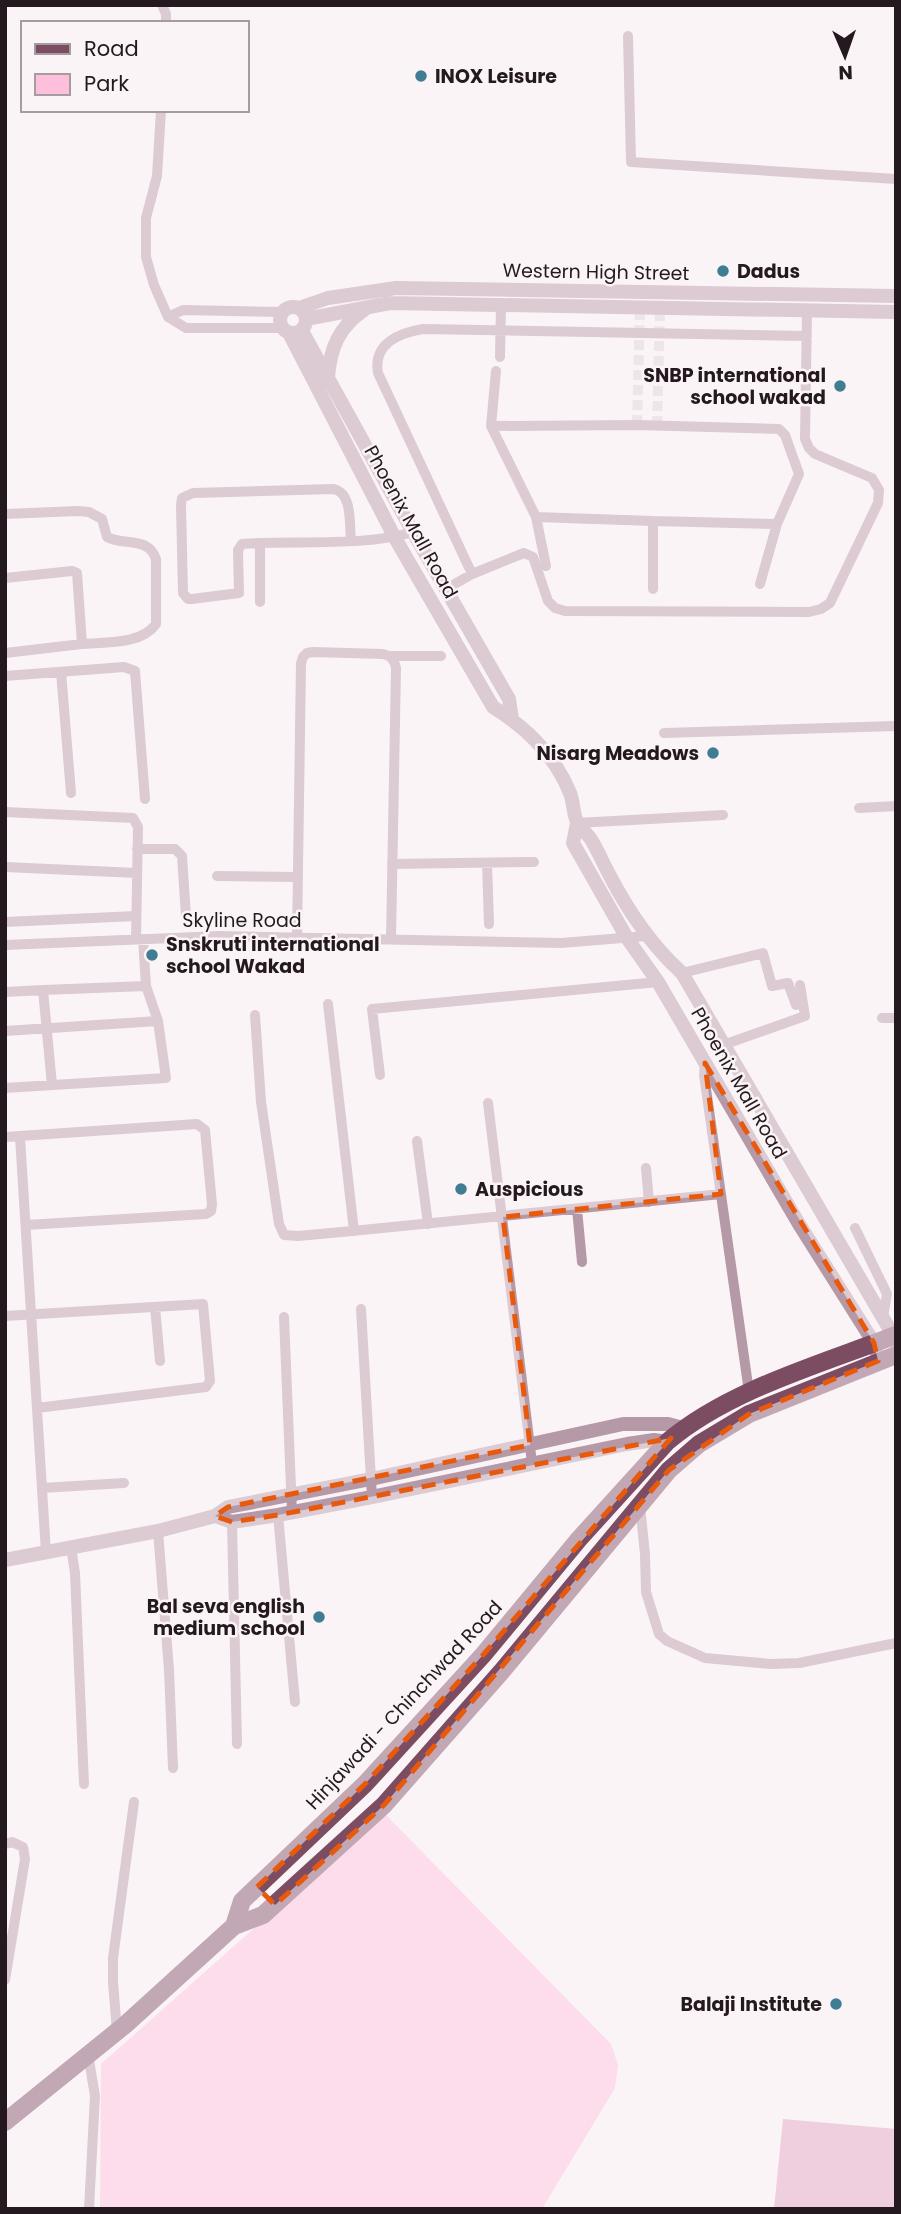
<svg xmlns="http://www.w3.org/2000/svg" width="901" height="2214" font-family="Poppins,sans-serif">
  <rect width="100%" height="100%" fill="#fbf4f7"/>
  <!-- green -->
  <path fill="#febfdd" d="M384,1813L611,2044L618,2065L615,2088L542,2209H100L101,2064Z"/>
  <!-- water -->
  <path fill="#df9fbe" d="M783,2119L896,2129V2209H774Z"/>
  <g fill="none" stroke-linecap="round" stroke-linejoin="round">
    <!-- minor-tunnel -->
    <path stroke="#dbd3d6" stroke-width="10" stroke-dasharray="10 5" stroke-linecap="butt" d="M637,425L640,306
      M657,426L660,307"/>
    <!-- minor -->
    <path stroke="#b599a6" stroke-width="10" d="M162,5L166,14V23
      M628,36L631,162L896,179
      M161,110L157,176L146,218V257L154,285L168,317
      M282,328H186L168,317L183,310L282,312
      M500,357L501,304
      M496,371L491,426L536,517L546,566
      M491,426L637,425L779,429L785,435L799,474L777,524L760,584
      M5,514L78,511L89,512L102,519L107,537C124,546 148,536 156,559V624C141,645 106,642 82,644
      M536,517L653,521V589
      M653,521L777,524
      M351,540C349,524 353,494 334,489L193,493L182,498L181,505L183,593L188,599H192L239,593L238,550L242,544C295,540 364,547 413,532
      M472,574L378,373C373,344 398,333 423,329L807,336
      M5,578L72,571L77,573L82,644L5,653
      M446,589L472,574L524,553L533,557L548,601L555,608L565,611L809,612L821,609L830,603L878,503L879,490L872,478L815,454L809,448L805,439L807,310
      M260,602V543
      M390,656H441
      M61,672L71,793
      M5,676L124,667L135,671L145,799
      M664,733L896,726
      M859,808L896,806
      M5,812L133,818L138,827L136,939
      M577,823L723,815
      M137,849H175L182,856L186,916
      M487,863L489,924
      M392,864L534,862
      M5,867L137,873
      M217,876L298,877
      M5,922L136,916
      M297,938L301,663L303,657L307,653L313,652L383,654C391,656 394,659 396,668L391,939
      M5,945L220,936L561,943L647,936
      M682,973L763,953L772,986L788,983L796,1005
      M43,990L146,986
      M5,992L43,990L52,1085
      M328,1004L354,1231
      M255,1015L261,1102L279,1224L284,1235L298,1236L352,1231L721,1194
      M882,1018H896
      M5,1031L158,1021
      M723,1045L805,1016L800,985
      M705,1063L704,1075L749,1392
      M380,1075L372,1009L658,982
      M5,1088L166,1078L158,1021L146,986L143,939
      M488,1103L532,1463
      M5,1137L197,1124L205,1130L212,1204L211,1211L206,1214L26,1225
      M20,1137L46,1553
      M417,1141L428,1224
      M646,1168L649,1202
      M577,1209L582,1262
      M855,1228L887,1294L883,1317
      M155,1307L160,1361
      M361,1309L372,1497
      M5,1316L203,1304L210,1381L206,1387L37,1408
      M284,1317L292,1512
      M42,1488L124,1483
      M640,1506L645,1554L646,1592L659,1634L667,1641L705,1658L771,1664L799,1663L896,1643
      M278,1515L295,1702
      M232,1522L237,1744
      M158,1531L169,1670L173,1768
      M71,1547L75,1573L84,1784
      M5,1844L12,1842L23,1847L25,1859L5,1980
      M117,2032L113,1982V1958L134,1802
      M88,2054L95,2096L89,2209"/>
    <!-- tertiary -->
    <path stroke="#b599a6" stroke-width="14" d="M280 320a13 13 0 1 1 26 0a13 13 0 1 1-26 0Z
      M299,308L328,298L396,288L896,296
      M306,319L390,303L896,312
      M302,331L413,532L509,699L512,719
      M289,333L395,538L493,707C527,728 555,756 570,793C574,803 573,816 578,824C582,830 588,834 592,841C598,851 603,863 609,874C628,911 651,945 682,973L890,1330L896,1343
      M328,378C330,348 339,327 364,310
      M577,823L573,843L627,938L658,982L799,1224L874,1343L877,1353
      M215,1516L232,1522L278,1515L372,1497L627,1444L654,1440L667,1442
      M5,1560L158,1531L215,1516L228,1507L371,1479L623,1424H668L683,1428"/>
    <!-- primary -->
    <path stroke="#7c4c63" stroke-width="18" d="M234,1926L242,1901L365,1784L483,1655L579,1539L667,1442C728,1390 821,1364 896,1335
      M5,2122L125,2025L234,1926L263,1915L384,1805L502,1671L669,1470L699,1444L749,1414L896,1355"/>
  </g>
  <!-- marked area -->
  <path d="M0 0H901V2214H0ZM705,1063L874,1343L878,1361L749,1414L669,1470L384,1805L275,1905L257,1887L365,1784L483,1655L671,1438L278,1515L232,1522L215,1516L228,1507L530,1445L503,1217L721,1194Z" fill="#fbf4f7" fill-opacity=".55" fill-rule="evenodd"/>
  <path fill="none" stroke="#e8590c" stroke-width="5" stroke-dasharray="14 9" stroke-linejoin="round" d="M705,1063L874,1343L878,1361L749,1414L669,1470L384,1805L275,1905L257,1887L365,1784L483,1655L671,1438L278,1515L232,1522L215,1516L228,1507L530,1445L503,1217L721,1194Z"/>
  <!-- markers -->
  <g fill="#3e7d92" stroke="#fbf4f7" stroke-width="2.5">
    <circle cx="421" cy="76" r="7"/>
    <circle cx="723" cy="271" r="7"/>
    <circle cx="840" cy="386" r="7"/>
    <circle cx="713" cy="753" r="7"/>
    <circle cx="152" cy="955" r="7"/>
    <circle cx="461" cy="1189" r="7"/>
    <circle cx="319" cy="1617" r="7"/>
    <circle cx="836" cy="2004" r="7"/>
  </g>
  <g text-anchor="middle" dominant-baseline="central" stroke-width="5" stroke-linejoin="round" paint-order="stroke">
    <!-- poi labels -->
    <g font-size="19" font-weight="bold" fill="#24191e" stroke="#fbf4f7" text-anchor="start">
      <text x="435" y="76">INOX Leisure</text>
      <text x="737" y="271">Dadus</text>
      <text x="826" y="375" text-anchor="end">SNBP international<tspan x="826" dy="22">school wakad</tspan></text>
      <text x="699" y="753" text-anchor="end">Nisarg Meadows</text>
      <text x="166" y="944">Snskruti international<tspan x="166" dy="22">school Wakad</tspan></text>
      <text x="475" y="1189">Auspicious</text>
      <text x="305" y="1606" text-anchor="end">Bal seva english<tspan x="305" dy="22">medium school</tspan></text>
      <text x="822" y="2004" text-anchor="end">Balaji Institute</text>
    </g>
    <!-- street labels -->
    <g font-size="19" fill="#24191e" stroke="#fbf4f7">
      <text transform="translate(596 272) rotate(1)">Western High Street</text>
      <text transform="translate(411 522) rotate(61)">Phoenix Mall Road</text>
      <text x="242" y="920">Skyline Road</text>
      <text transform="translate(739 1083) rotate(60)">Phoenix Mall Road</text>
      <text transform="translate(404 1705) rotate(-47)">Hinjawadi - Chinchwad Road</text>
    </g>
  </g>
  <!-- border -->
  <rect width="901" height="2214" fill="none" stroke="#24191e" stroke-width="14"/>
  <!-- legend -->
  <rect x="21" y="21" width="228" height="91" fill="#fbf4f7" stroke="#a59ca0" stroke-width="2"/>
  <rect x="35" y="44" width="35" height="10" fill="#7c4c63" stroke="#a59ca0" stroke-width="2"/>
  <text x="84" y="56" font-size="21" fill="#24191e">Road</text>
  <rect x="35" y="74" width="35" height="21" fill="#febfdd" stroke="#a59ca0" stroke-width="2"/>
  <text x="84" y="91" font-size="21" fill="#24191e">Park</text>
  <!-- north arrow -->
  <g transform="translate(845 56) rotate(178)" stroke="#fbf4f7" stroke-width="5" paint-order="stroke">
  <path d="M0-5L12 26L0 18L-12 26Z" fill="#24191e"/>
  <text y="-10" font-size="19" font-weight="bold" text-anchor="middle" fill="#24191e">N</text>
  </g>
</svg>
